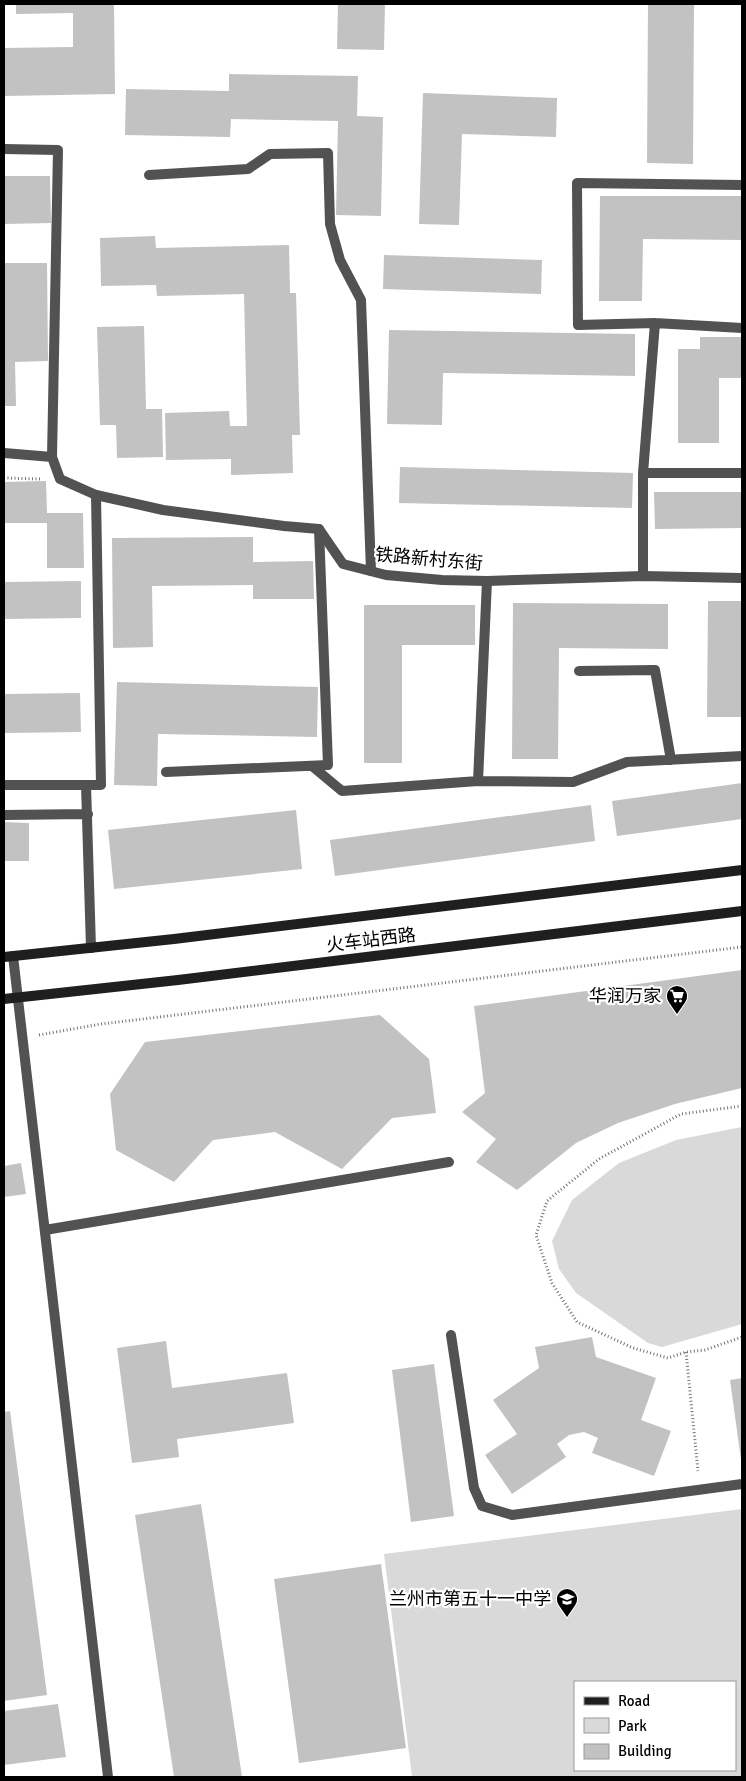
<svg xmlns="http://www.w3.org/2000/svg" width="746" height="1781" font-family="Signika,'Noto Sans SC',sans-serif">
  <rect width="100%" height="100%" fill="#fff"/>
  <!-- green -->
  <path fill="#d9d9d9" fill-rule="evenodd" d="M742,1127V1324L662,1347L648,1343L576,1293L559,1269L552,1241L572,1200L619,1163L676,1140Z
    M742,1509V1777H412L384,1554ZM575,1682H735V1770H575Z"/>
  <!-- building -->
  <path fill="#c2c2c2" d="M16,4H114L115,94L4,96V48L73,47V13L16,14Z
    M338,4H385L384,50L337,49Z
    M648,4H694L693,164L647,163Z
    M229,74L358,76L357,116L383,117L381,216L336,215L338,121L231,119L230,137L125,135L126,89L229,91Z
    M423,93L557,98L556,137L462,134L459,225L419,224Z
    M4,176H50L51,223L4,224Z
    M600,196H742V240L643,239L642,301H599Z
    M155,236L156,248L289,245L290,293H296L300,435H292L293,473L231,475V459L166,460L165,413L229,411L230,426H247L244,294L157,296L156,285L101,286L100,238Z
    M384,255L542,260L541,294L383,289Z
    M4,263H47L48,361L15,362L16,406H4Z
    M144,326L146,409H162L163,457L117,458L116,425H100L97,327Z
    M389,330L635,334V376L443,373L442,425L387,424Z
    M700,337H742V378H719V443H678V349H700Z
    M400,467L633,473L632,508L399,503Z
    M46,481L47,513H83L84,568H47V523H4V482Z
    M654,492H742V528L655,529Z
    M253,537V562L313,561L314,599H253V585L152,586L153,647L113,648L112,538Z
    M81,581V618L4,619V582Z
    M708,601H742V717H707Z
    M513,603L668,604V649L559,648L558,759H512Z
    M364,605H475V645H402V763H364Z
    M117,682L318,687L317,737L158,734L157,786L114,785Z
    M80,693L81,732L4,733V694Z
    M742,783V819L617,836L612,801Z
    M591,805L595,841L335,876L330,840Z
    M296,810L302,869L114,889L108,830Z
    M4,822L29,823V861H4Z
    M742,970V1088L675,1104L618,1123L576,1143L517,1190L476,1162L496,1139L462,1112L485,1093L474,1006Z
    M380,1015L429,1059L436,1113L392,1118L342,1169L275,1132L213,1140L174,1182L116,1150L110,1094L145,1042Z
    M21,1163L26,1194L4,1197V1166Z
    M592,1337L596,1357L656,1378L641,1420L671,1431L654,1476L592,1453L598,1438L584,1432L569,1435L557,1444L566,1457L512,1494L485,1455L517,1434L493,1400L539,1368L535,1347Z
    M166,1341L172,1388L287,1373L294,1423L177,1439L179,1457L132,1463L117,1348Z
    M434,1364L454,1516L411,1522L392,1370Z
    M742,1378V1460H741L730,1380Z
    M10,1411L47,1695L4,1701V1412Z
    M201,1504L242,1777H174L135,1515Z
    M381,1564L406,1748L299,1763L274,1579Z
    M58,1704L66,1757L4,1765V1711Z"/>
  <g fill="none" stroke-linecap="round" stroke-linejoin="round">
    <!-- path -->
    <path stroke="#747474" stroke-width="3" stroke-dasharray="1 2.5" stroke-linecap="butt" d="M4,478L41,479
      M39,1035L101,1024L742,947
      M742,1106L681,1114L599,1159L547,1201L536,1235L552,1283L577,1322L633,1348L668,1358L686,1352L705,1350L742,1337
      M686,1352L698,1471"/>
    <!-- lane -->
    <path stroke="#525252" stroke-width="10" d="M4,149L58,150L52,457
      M149,175L248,169L270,154L328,153L330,224L340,260L361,300L371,571
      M655,323L742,328
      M643,473H742
      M643,576V473L655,323L578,325L577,183L742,185
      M487,581L478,781L573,782L627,762L742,756
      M579,671L655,670L671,760
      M312,766L342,791L478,781
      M166,772L328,765L319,529
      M4,785H101L96,495
      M86,785L91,948
      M4,815L88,814
      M45,1230L449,1162"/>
    <!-- street -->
    <path stroke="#525252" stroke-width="10" d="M4,453L52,457L60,479L96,495L163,510L284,526L319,529L343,564L386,575L442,580L487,581L643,576L742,578
      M13,956L108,1777
      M451,1335L474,1488L482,1506L512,1515L742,1484"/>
    <!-- secondary -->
    <path stroke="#1f1f1f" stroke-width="10" d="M4,957L174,939L742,870
      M4,999L178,980L742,911"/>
  </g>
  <!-- icons -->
  <defs>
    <g id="supermarket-pin" transform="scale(1.125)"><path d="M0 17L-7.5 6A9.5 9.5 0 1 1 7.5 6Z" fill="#000" stroke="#fff"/><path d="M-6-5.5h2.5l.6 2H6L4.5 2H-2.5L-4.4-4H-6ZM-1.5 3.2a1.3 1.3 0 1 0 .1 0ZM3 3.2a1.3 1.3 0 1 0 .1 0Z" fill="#fff"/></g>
    <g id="school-pin" transform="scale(1.125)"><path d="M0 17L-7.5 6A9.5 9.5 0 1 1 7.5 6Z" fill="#000" stroke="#fff"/><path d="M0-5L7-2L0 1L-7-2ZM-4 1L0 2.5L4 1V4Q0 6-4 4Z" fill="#fff"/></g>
  </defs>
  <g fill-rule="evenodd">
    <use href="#supermarket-pin" x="677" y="996"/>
    <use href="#school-pin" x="567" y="1599"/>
  </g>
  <g text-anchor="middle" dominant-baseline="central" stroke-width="4.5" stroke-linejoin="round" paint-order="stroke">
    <!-- street labels -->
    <g font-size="18" fill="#000" stroke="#fff">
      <text transform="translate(429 559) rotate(5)">铁路新村东街</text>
      <text transform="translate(371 940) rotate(-7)">火车站西路</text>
    </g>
    <!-- poi labels -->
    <g font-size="18" fill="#000" stroke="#fff" text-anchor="end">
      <text x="661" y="996">华润万家</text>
      <text x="551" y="1599">兰州市第五十一中学</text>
    </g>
  </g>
  <!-- border -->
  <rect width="746" height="1781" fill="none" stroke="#000000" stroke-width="10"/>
  <!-- legend -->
  <rect x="574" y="1681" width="162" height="90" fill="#ffffff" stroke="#999999"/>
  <rect x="584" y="1697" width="25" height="8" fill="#1f1f1f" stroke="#999999"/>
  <text x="618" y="1706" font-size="15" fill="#000000">Road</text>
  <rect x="584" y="1718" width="25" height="15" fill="#d9d9d9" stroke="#999999"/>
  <text x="618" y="1731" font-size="15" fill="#000000">Park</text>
  <rect x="584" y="1744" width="25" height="15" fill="#c2c2c2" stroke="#999999"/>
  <text x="618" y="1756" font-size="15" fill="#000000">Building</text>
</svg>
